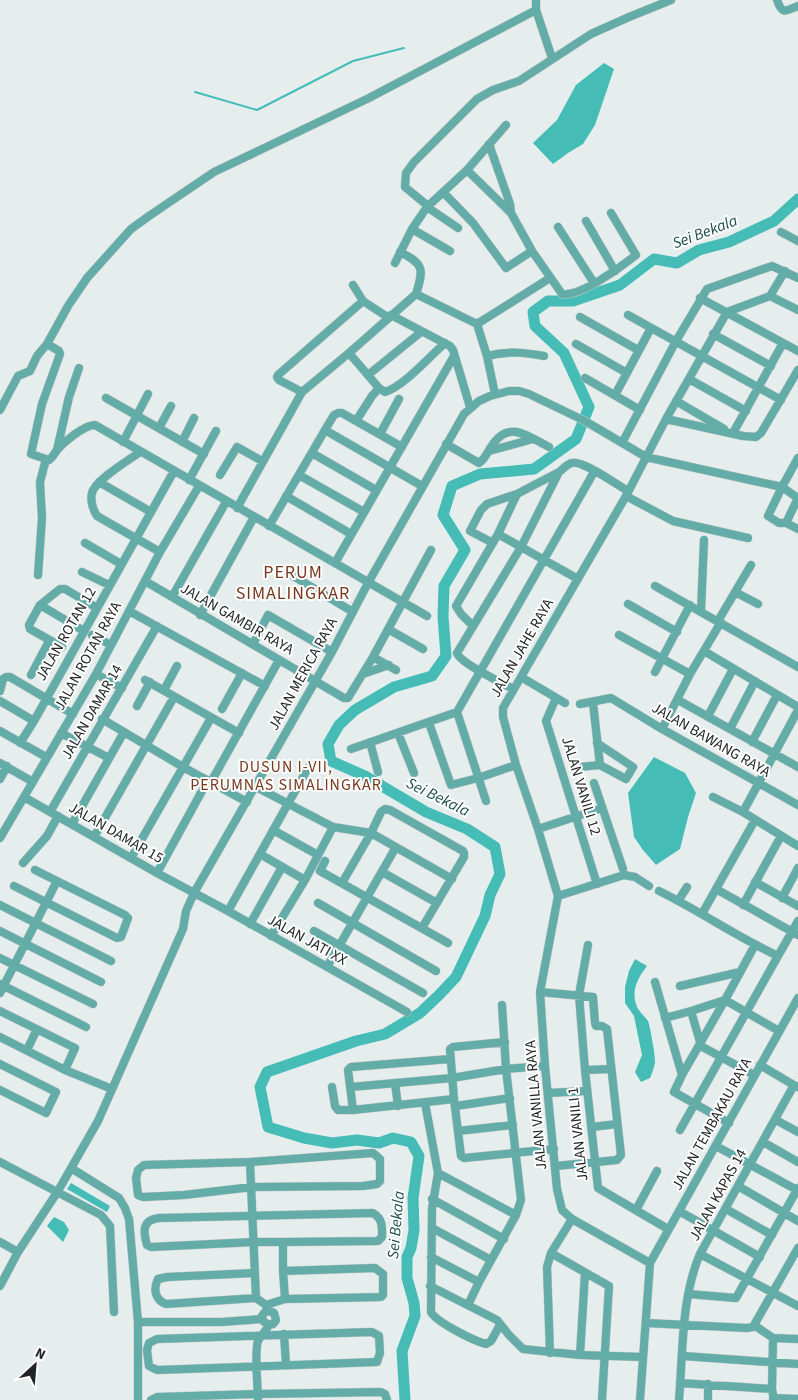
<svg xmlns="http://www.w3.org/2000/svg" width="798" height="1400" font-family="'Source Sans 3',sans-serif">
  <rect width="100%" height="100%" fill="#e5eeed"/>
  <!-- water -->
  <path fill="#46bcb7" d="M604,63L614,69L595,125L583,144L568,153L553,164L533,143L557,120L576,85Z
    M654,757L685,773L696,793L688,817L680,849L656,865L643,850L634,837L628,793Z
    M635,959L647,966C637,979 630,992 638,1009C641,1013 645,1017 648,1021C650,1025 656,1060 655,1063C654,1068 652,1073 650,1078L641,1082L635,1072L642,1055L634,1016L625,1003V987L629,971Z
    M71,1183L110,1206L107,1212L67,1189Z
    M54,1217L64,1222L69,1230L63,1242L47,1226Z"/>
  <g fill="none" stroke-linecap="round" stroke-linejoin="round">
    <!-- stream -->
    <path stroke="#46bcb7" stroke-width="2" d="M195,92L257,110L353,61L404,48"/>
    <!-- river -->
    <path stroke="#46bcb7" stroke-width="11" d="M405,1400L402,1351L415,1316L414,1303L407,1278V1257L411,1248L414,1230L413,1198L419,1156L411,1142L393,1138L379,1143L357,1140L332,1143L304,1138L268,1127L260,1087L267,1072L356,1041L385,1034L420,1013L439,995L456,977L485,916L490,895L500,874L495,847L467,829L426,812L365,776L331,761L328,744L339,725L355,710L394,687L432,676L446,656L443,617L444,586L465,550L443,515L452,486L480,474L534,469L576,439L589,407L564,353L535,326L533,312L548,301H573L620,285L654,259L677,263L699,250L729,242L774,221L798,199"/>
    <!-- minor casing -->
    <g stroke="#c2cac9" stroke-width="9">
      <path id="minor" d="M536,0V10L552,58
        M777,0C782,15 786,11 798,6
        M489,144L510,204L511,213
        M467,170L511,213L532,251L562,294C580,297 621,267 636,255L611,213
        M443,192L473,223L506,268L532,251
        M428,206L405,187L406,173L414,162L477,99L493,90L519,81L591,34L629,17L671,0
        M427,207L458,228
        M586,221L615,271
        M558,227L594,283
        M412,229L450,251
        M781,232L798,241
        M400,252C424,264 424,269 416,294
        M395,263L412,229L427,207L467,170L506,125
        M353,285L363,301L389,318
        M770,296L785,271
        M700,298L798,351
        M391,315L450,346L453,350L470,407
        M628,315L781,400
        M580,317L638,350
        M477,324L550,278
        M713,334L771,366
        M47,344L59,351L60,354L42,404L31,454L49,460C53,457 54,454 57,450C64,442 84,425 95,425L427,616
        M576,344L627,373
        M349,353L379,388L385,392C404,386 429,357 445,343
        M487,356C507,351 523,352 544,356
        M368,375L421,332
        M585,378L640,410
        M689,379L746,411
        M302,392L279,380L277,377L278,375L363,301
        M615,395L651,328
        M106,398L204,454
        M676,401L724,429
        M0,410L18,376L30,371L37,356L47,344L68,306L87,278L131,229L149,216L214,172L369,98L536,10
        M666,419L743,436L756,437L761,433L798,370
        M356,421L372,396L379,388
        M159,428L171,406
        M325,430L422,486
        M733,433L783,343
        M380,434L399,399
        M123,442L148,394
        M182,442L194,418
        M622,443L676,341L707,289L772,266L798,278
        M446,444L479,463C485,459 487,453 491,447C508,419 527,436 549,447
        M57,450L69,397L79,368
        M489,451L533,439
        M140,452C129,460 95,480 92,493C90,500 93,510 97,516L160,552
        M312,453L376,490
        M798,458L782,487L768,516L779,523H786L798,529
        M220,475L237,447L262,461
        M299,475L364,512
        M189,480L216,431
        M99,482L151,512
        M286,496L351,534
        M626,496L673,521L748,538
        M237,508L302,392L349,353L416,294L477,324L487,356L495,394
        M269,526L325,430L334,415L338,413H342L402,447
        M498,534L578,579
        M85,543L121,564
        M493,543L470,531L481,510L487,504L517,494L559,472
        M335,563L454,356
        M82,572L109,585
        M290,574L353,612
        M38,575L42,518L40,482L46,459
        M145,581L344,698H348L373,657L431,550
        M655,586L798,667
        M735,592L758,604
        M172,597L226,502
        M628,604L677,632
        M40,605L84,631
        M129,611L265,686
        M701,611L704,540
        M200,615L254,517
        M718,621L751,565
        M473,626L461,614L456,606L498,534L517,494
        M388,629L423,649
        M92,635L111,645
        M619,635L690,674
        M253,644L268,615L332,652
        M62,647L30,629L29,625L40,605L60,589H65L97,608
        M704,651L798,707
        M373,657L396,670
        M655,672L690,605
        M96,674L122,688
        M363,674L389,665
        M31,675L49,641
        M521,677L565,703
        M145,680L239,733
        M513,689C502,683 460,663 457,653L521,547L559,472C563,469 567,464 572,463C583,460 617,485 628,491
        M164,690L177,666
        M0,691L3,679L6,677H10L73,714
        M556,698L546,721L597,884
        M678,700L798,767
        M0,701L34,721
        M580,704L611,698L662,729L798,805
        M137,706L150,682
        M222,709L242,673
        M708,716L733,669
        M102,719L183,767L247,802
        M429,723L451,785L478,778L516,765
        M662,729L690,674L721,622
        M730,729L755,681
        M0,731L46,757
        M61,733L109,758
        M398,733L414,773
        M370,742L378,772
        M752,742L777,695
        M20,743L34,721L174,471
        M597,743L633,767L626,779L600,765
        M351,749L457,712
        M0,763L33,782
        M579,767L600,765L593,703
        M0,779L7,766
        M211,782L279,660
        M594,783L623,869
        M256,787L333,827L371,833L452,879
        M24,797L157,873L228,911L407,1012
        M713,797L743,812L798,846
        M486,801L457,712L594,472
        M50,812L157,626
        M743,812L798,710
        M755,820L716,889L798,935
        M72,824L124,732
        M538,829L602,808
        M273,830L318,855
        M94,837L174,697
        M0,838L96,674L160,552L199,486
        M260,854L305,880
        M131,858L211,718
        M325,861L320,871L448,943
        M23,863L47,836L58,816
        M382,872L437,903
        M157,873L208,780
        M755,882L798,906
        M342,883L371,833L381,812L385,809L390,810L463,851L464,853V857L422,928
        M14,886L117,938L121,937L128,918L125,915L35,870
        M659,891C700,911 737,937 778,956L798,921
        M558,896L624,875L635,877L649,886
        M782,898L798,868
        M678,901L687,887
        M318,903L436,971
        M0,905L111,961
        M743,905L781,836
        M228,911L308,768
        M702,914L716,889
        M250,924L282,867
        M0,931L101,982
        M314,931L423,993
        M271,936L305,880L333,827
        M588,945L579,995L585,1070L598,1188L668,1229
        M0,958L93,1004
        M327,967L396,847
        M655,982L682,1075L674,1092L729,1123
        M0,984L86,1027
        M680,986L740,972
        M540,992L593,997L595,1023L596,1026H602L607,1029L621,1155L617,1160L556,1166
        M0,993L57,881
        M0,1011L75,1048L65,1070
        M691,1011L725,1000L755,945
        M665,1018L691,1011L700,1042
        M0,1037L65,1070L112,1089
        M505,1042L453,1047L450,1049L454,1099L461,1156L464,1158L554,1149
        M699,1045L754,1075
        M27,1050L37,1029
        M0,1064L56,1092L46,1113L0,1090
        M760,1065L797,1087
        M585,1070L611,1069
        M682,1075L725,1000L779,1031
        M395,1083L398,1106
        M332,1087L335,1106L338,1110H353L454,1099
        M351,1087L452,1078L506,1069L545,1066
        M548,1093L587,1091
        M425,1103L438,1173L432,1209L431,1312C436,1322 474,1341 486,1344L491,1341L500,1325
        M456,1106L510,1098
        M353,1110L348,1070L351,1067L450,1059
        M776,1120L798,1132
        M592,1127L617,1124
        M680,1130L778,956
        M458,1131L513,1125
        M763,1142L798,1162
        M716,1146L797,1190
        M0,1162L101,1215L110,1226L114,1312
        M250,1162L373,1153L380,1159V1181L377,1184L363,1186L252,1187L184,1195L143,1197L138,1195L136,1178L138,1170L144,1165L250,1162L256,1298L266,1305L268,1311
        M71,1168L119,1198L125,1208L129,1219L138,1322H221L262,1319
        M438,1173L516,1215
        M738,1186L798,1221
        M432,1199L504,1239
        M726,1209L772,1235
        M636,1210L657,1171
        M679,1211L760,1257
        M432,1228L491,1260
        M0,1242L18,1252
        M283,1242L378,1241L382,1237C382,1227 383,1219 373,1213L159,1218C142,1220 143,1231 147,1245L151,1247L254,1242H283V1271
        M551,1253L609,1286L602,1400
        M700,1254L798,1306
        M431,1257L479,1282
        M650,1263L572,1219L562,1210L557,1189L545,1066L540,992L558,896L538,829L516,765L503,717V708L626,496L666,419L727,312L770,296L798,310
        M255,1273L167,1277L158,1279C153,1289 155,1300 166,1304L256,1298
        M0,1286L18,1252L58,1191L98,1121L183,929L186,911L194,893L332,652L368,583L464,414L479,401L490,396L509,391H519L529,394L585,421L646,457L782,487L795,496L797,500L786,523
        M430,1286L497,1320L509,1335L523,1349L580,1355L643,1357
        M688,1294L736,1298L798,1188
        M266,1305L285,1299L381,1297L383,1295V1274L375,1268L283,1271L285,1299
        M468,1305L479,1282L516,1215L521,1200L506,1069L502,1005
        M138,1322V1400
        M646,1323L747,1328L753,1327L798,1248
        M754,1325L773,1338L772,1389L774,1400
        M372,1332L379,1336L380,1353L377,1362L157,1370L149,1366L147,1350L149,1343L157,1339Z
        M284,1334L286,1365
        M773,1338L798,1339
        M550,1353L547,1267L551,1253L572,1219
        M580,1355L585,1273
        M683,1356L798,1364
        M680,1383L772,1389
        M773,1398L798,1399
        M151,1400L157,1397L258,1394L381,1392L385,1394L387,1400
        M258,1400C258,1386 254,1353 258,1341C261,1335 266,1331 269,1325L273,1324L276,1320L274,1313L269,1311L265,1312L262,1316L263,1321L269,1325
        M640,1400L650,1263L798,998
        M679,1400C683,1353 681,1298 700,1254L794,1085
        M708,1400V1384"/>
    </g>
    <!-- minor -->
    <use href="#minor" stroke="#63aca8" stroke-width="8"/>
  </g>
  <g text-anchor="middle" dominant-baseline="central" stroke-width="4" stroke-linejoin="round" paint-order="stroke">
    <!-- street labels -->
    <g font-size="15" fill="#212424" stroke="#fff">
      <text transform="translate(237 619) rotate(30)">JALAN GAMBIR RAYA</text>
      <text transform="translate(66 634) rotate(-60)">JALAN ROTAN 12</text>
      <text transform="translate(522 648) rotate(-60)">JALAN JAHE RAYA</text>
      <text transform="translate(88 656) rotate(-61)">JALAN ROTAN RAYA</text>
      <text transform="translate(303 674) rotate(-61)">JALAN MERICA RAYA</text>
      <text transform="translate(92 712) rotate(-60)">JALAN DAMAR 14</text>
      <text transform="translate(711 740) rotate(30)">JALAN BAWANG RAYA</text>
      <text transform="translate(581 786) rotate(73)">JALAN VANILI 12</text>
      <text transform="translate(116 833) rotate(30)">JALAN DAMAR 15</text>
      <text transform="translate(307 940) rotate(29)">JALAN JATI XX</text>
      <text transform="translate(536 1105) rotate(-95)">JALAN VANILLA RAYA</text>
      <text transform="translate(712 1124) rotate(-61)">JALAN TEMBAKAU RAYA</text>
      <text transform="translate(578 1134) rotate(-96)">JALAN VANILI 1</text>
      <text transform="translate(718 1195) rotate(-61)">JALAN KAPAS 14</text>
    </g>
    <!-- water labels -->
    <g font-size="16" font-style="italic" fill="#184b49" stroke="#fff">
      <text transform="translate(705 232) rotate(-21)">Sei Bekala</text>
      <text transform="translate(438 797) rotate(26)">Sei Bekala</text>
      <text transform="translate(396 1225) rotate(-85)">Sei Bekala</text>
    </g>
    <!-- neighbourhood labels -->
    <g font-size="16" letter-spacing="1" fill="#78361c" stroke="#fff">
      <text x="286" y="767">DUSUN I-VII,<tspan x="286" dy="18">PERUMNAS SIMALINGKAR</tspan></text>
    </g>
    <!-- quarter labels -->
    <g font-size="18" letter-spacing="1" fill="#78361c" stroke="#fff">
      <text x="293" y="572">PERUM<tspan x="293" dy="21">SIMALINGKAR</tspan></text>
    </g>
  </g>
  <!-- north arrow -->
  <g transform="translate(35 1365) rotate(26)" stroke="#ffffff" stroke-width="4" paint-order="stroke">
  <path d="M0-4L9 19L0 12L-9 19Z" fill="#212424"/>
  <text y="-8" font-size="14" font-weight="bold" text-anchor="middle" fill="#212424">N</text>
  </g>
</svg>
